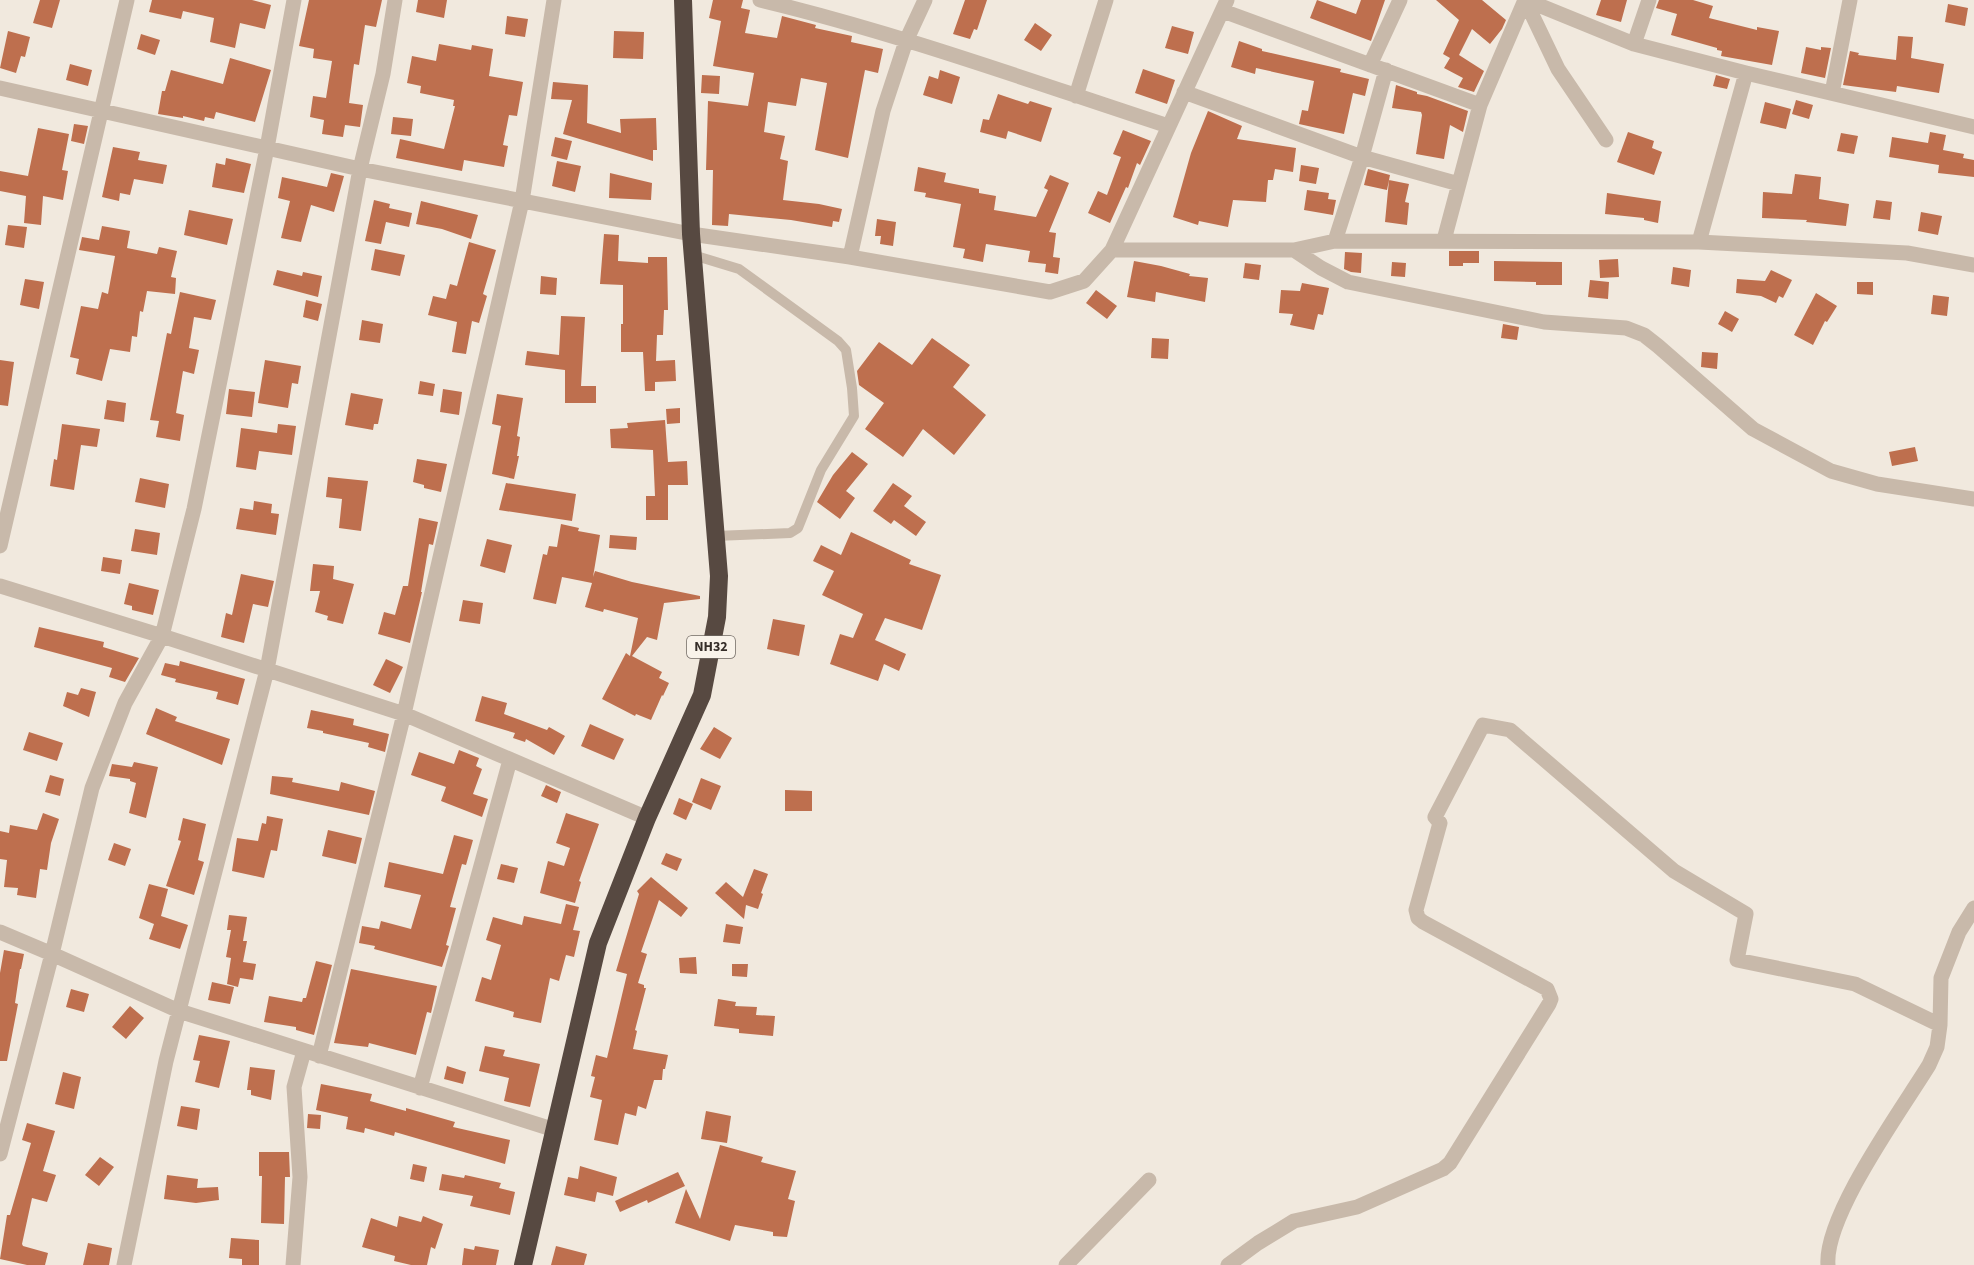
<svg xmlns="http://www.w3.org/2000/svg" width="1974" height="1265" font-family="'Source Sans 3',sans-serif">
  <rect width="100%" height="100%" fill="#f1e9de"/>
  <!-- building -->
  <path fill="#be6f4e" d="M40,0H60L52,28L33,23Z
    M152,0H252L271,5L265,29L240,23L235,48L210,42L214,18L183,11L181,19L149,12Z
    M309,0H382L376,27L365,25L359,65L354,64L349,103L363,105L360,127L345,125L343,137L322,134L324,120L310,117L313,96L326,98L332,61L313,58L314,49L299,46Z
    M418,0H447L444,18L416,12Z
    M713,0H743L741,8L750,10L745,33L777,38L782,16L816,25L815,28L852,36L851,42L883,49L878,73L865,70L848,158L815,150L827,83L801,78L796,106L768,102L764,132L785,136L780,159L788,161L783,200L819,204L842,209L839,222L833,221L832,227L791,220L729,214L728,226L712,225L713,170H706L708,101L748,106L754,73L713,66L721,21L709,18Z
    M965,0H987L977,30L974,29L970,39L953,34Z
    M1317,0L1356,14L1361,0H1385L1371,41L1310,18Z
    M1436,0H1482L1506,20L1502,29L1490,44L1472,29L1459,55L1484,71L1474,92L1458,87L1463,78L1444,68L1450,58L1443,54L1459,20Z
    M1601,0H1627L1621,22L1596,15Z
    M1659,0H1693L1713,6L1709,18L1757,30V27L1779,31L1772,65L1721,56L1722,51L1717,50V48L1671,35L1677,14L1656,8Z
    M1948,4L1968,8L1965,26L1945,22Z
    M507,16L528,19L525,37L505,34Z
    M1035,23L1052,35L1041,51L1024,40Z
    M1172,26L1194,32L1188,54L1165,48Z
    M8,31L30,37L25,57L21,56L16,73L0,68Z
    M614,31L644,32L643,59L613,58Z
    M141,34L160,40L155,55L137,49Z
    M1898,36L1913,37L1911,58L1944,64L1939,93L1897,86L1896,92L1843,85L1850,51L1859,53L1858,55L1896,60Z
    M1239,41L1262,49V51L1341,69L1340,72L1369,79L1365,96L1353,93L1344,134L1299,124L1302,110L1308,111L1314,81L1256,68L1255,74L1231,67Z
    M439,44L471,50L472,45L493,49L489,76L523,82L517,116L509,115L503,145L508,146L504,167L464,160L462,171L396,158L400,139L444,149L455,106H453L454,100L420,93L421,86L407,83L412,56L436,61Z
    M1806,47L1821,50V47L1831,48L1825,78L1801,73Z
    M230,58L271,70L255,122L216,112L214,119L205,117L204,121L183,116V118L158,114L162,91H165L171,70L223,84Z
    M70,64L92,70L88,86L66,80Z
    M1143,69L1175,80L1167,104L1135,93Z
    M940,70L960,77L952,104L923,95L929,76L938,79Z
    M702,75L720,76L719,94L701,93Z
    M1716,75L1730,79L1727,89L1713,86Z
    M553,82L588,85L587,123L621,133L620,119L656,118L657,150H653V161L563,134L572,100L551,99Z
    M1396,85L1417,92V94L1427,96L1468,111L1463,132L1450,125L1444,159L1416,154L1422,115L1421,112L1392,108Z
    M998,94L1028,104L1030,101L1052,108L1041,142L1008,131L1006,139L980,132L983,119L989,120Z
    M1796,100L1813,105L1809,119L1792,114Z
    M1765,102L1791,109L1786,129L1760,123Z
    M1208,111L1242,126L1237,139L1296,148L1293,172L1275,169L1273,180H1268L1266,202L1233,200L1228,227L1199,221L1198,225L1173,217L1191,153Z
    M393,117L413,119L411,136L391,134Z
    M74,124L88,126L84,144L71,141Z
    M38,128L69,134L62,170L68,171L63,200L43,196L41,225L24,223L26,196L0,191V171L28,176Z
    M1123,130L1151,141L1140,165L1137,163L1128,188L1126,187L1110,223L1088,213L1098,191L1107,195L1121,157L1113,154Z
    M1628,132L1654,141L1652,148L1662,152L1654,175L1617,162Z
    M1930,132L1946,135L1943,150L1964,154L1963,158L1974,160V177L1938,173L1939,165L1889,157L1892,137L1928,143Z
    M1841,133L1858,136L1854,154L1837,151Z
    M555,137L572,141L567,160L551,156Z
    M113,147L140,152L138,160L167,165L163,184L134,179L130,195L120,193L119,201L102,197Z
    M226,158L251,164L244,193L212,187L216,163L225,165Z
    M557,161L581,166L575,192L552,186Z
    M1301,165L1319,168L1316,184L1299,181Z
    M918,167L946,173L944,182L979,189V193L996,196L994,210L1036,217L1048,190L1044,188L1050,175L1069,183L1049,232L1056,233L1053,257L1060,258L1058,274L1045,272L1046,264L1028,262L1030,251L986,244L983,262L963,258L965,249L953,247L961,204L925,197L926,193L914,191Z
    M1368,169L1390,175L1387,190L1364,185Z
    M331,173L344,176L334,212L311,205L301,242L281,238L290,201L278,198L282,177L327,187Z
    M610,173L652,183L651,200L609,198Z
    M1795,174L1821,177L1819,199L1849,204L1846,226L1806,222L1807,220L1762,218L1763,192L1792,194Z
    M1389,180L1409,184L1405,202L1409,203L1407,225L1385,222Z
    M1307,190L1329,193L1328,199L1336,200L1333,215L1304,210Z
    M1607,193L1661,201L1658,223L1644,220V218L1605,214Z
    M374,200L390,204L389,208L412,213L409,227L386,222L381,244L365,241Z
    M1876,200L1892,202L1890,220L1873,218Z
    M421,201L478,215L471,239L442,229L416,224Z
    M189,210L233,219L227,245L184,235Z
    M1921,212L1942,216L1938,235L1918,231Z
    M877,219L896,222L893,246L880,244L881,236H875Z
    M8,225L27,227L24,248L5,245Z
    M102,226L130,231L127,248L157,254L159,247L177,251L171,277L176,278L175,294L147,291L143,312L140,311L137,337L132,336L130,352L110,349L102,381L76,374L79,359L70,357L81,306L98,309L102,292L108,294L115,256L79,250L82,237L99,240Z
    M604,234L619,235L618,261L648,263V257H667L668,310H664L663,335H657L656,361L675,360L676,381L655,382V391H645L643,352H621V324H623V285L600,284Z
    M469,242L496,250L483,294L487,296L479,323L472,321L466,354L452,352L457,322L428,315L433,296L446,299L450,284L457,286Z
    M375,249L405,255L400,276L371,270Z
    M1449,251H1479V263H1463V266H1449Z
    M1345,252L1362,253L1361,273L1351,272L1344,269Z
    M1618,259L1619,277L1600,278L1599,260Z
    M1134,261L1161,266L1190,274L1189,276L1208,278L1205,302L1156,292L1155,302L1127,297Z
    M1494,261L1562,262V285H1536V282L1494,281Z
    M1392,262L1406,263L1405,277L1391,276Z
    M1245,263L1261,265L1259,280L1243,278Z
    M1673,267L1691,270L1689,287L1671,284Z
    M277,270L302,276L303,272L322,276L318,297L273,285Z
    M1771,270L1792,280L1783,298L1779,296L1776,303L1761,296L1736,293L1737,279L1765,281Z
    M541,276L557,278L556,295L540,294Z
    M25,279L44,282L39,309L20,305Z
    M1590,280L1609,282L1608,299L1588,297Z
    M1857,282H1873V295L1857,294Z
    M1302,283L1329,288L1323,315L1318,314L1314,330L1290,325L1293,314L1279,313L1281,290L1300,291Z
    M1096,290L1117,306L1107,319L1086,303Z
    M180,292L216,300L211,320L194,317L189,348L199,350L194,374L183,371L176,413L184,415L180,441L156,437L159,421L150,420L167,333L171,334Z
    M1816,293L1837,306L1827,322L1825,321L1813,345L1794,335Z
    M1933,295L1949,297L1947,316L1931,314Z
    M306,300L322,304L318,321L303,317Z
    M1725,311L1739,319L1732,332L1718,324Z
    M561,316L585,317L581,386H596V403H565V370L525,365L527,351L559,355Z
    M362,320L383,324L380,343L359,340Z
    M1503,324L1519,327L1517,340L1501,338Z
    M932,338L970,365L953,387L986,415L954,455L923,429L903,457L865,429L884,403L859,385L857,371L879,342L912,365Z
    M1152,338L1169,339L1168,359L1151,358Z
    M1702,352L1718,353L1717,369L1701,367Z
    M0,360L14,362L8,406L0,405Z
    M265,360L301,366L298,384L292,383L288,408L258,403Z
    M420,381L435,384L433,396L418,394Z
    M229,389L255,392L252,417L226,414Z
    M443,389L462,392L459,415L440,412Z
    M351,393L383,399L378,424H374L373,430L345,425Z
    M497,394L523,398L517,436L520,437L517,456H519L514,479L492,474L501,426L492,424Z
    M107,400L126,403L124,422L104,419Z
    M680,408V423L667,424L666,409Z
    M665,420L668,462L687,461L688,485H668V520H646V496H655L653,450L611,448L610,429L628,428L627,423Z
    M62,424L100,429L97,447L81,445L74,490L50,486L54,459L57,460Z
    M278,424L296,426L292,455L259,451L256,470L236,467L241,428L277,433Z
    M1915,447L1918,461L1892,466L1889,452Z
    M852,452L868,464L846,491L855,498L840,519L817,502L833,475Z
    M417,459L447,464L441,492L424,488V485L413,482Z
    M328,477L368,481L361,531L339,528L342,499L326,497Z
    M140,478L169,484L165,508L135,502Z
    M506,483L576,494L572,521L499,510Z
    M893,483L912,496L904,506L926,522L916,536L894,520L891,524L873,511Z
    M254,501L272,504L271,513L279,514L276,535L236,529L240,508L253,510Z
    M419,518L438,522L433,545L429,544L421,592H422L410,643L378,634L384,612L395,615L403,586H408Z
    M561,524L579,528L578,531L600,535L593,577L595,571L632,582L700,596V599L664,603L657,640L647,637L632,656L662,672L659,678L669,683L663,696L662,695L651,720L636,714L635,716L602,699L626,653L630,656L638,618L604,609L603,612L585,607L592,583L562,577L556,604L533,599L543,554L547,555L549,546L557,547Z
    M135,529L160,533L157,555L131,551Z
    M851,532L911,560L909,564L941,575L922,630L885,618L875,640L906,654L899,671L884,664L878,681L830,664L840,634L853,638L863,614L822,595L834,571L813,561L821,545L841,555Z
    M610,535L637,537L636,550L609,548Z
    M487,539L512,545L505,573L480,566Z
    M103,557L122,560L120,574L101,571Z
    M313,564L334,566L333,579L354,584L343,624L327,620L328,616L315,612L320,591H310Z
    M241,574L274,581L268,607L253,604L244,643L221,637L226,613L232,615Z
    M129,583L159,590L153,615L132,610V606L124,604Z
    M463,600L483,603L480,624L459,621Z
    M773,619L805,625L799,656L767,649Z
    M39,627L104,642L103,647L139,658L125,682L109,677L112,668L34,647Z
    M386,659L403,667L390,693L373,685Z
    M180,661L245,679L238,705L216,699L218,692L175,682L176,679L161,675L165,663L179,666Z
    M81,688L96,692L89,717L63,706L67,692L78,695Z
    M482,696L507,703L504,714L547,730L549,727L565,736L554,755L526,739L525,742L513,738L515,733L475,721Z
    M156,708L177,717L175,721L230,739L222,765L146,734Z
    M311,710L354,719L353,725L389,734L385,752L368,747L369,743L323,733V731L307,728Z
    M590,724L624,739L614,760L581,746Z
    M714,727L732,738L720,759L700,749Z
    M29,732L63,743L57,761L23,750Z
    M459,750L479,758L476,766L482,769L473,794L488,799L482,817L441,801L446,787L411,775L419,752L454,764Z
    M134,762L158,767L146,818L129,813L136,783L130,781V779L109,776L112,764L132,767Z
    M50,775L64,779L60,796L45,792Z
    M272,776L293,778L292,782L339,791L341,782L375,791L369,815L270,794Z
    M701,778L721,786L711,810L692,802Z
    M546,785L561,792L557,803L541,796Z
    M785,790L812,791V811H785Z
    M679,798L693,804L686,820L673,814Z
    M43,813L59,819L51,843L47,870L40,869L36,898L17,895L18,888L4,887L7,860L0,859V831L9,833L10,825L37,830Z
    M566,813L599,824L579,881L581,882L575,903L540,893L548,861L564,866L570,848L556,843Z
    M267,816L283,819L277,851L271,850L264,878L232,871L237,838L258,841L262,823L266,824Z
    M183,818L206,824L198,860L204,862L194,895L166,886L181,841L178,840Z
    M328,830L362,838L356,864L322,856Z
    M454,835L473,840L466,865L462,864L450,907L456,908L446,945L449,946L442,967L374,949L375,946L359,943L362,926L379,929L381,921L411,929L421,895L384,887L389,862L443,874Z
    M114,843L131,849L125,866L108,860Z
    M666,853L682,859L677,871L661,864Z
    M501,864L518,868L514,883L497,879Z
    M754,869L768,874L761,893L763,894L758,909L746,905L744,919L715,893L726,882L743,897Z
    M651,877L688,908L681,917L659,900L641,952L647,954L638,983L644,985V988H646L635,1030L637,1031L633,1049L668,1055L665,1069H663L662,1080H654L646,1109L638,1106L636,1116L625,1113L618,1145L594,1140L602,1100L590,1097L595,1077L591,1076L596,1055L607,1058L627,974L616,971L639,894L637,891Z
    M149,884L168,889L161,916L188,925L180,949L149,939L154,924L139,918Z
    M566,904L579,907L573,930L580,931L574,957L566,955L559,981L550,978L541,1023L513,1017L514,1012L475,1001L482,977L491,980L501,945L486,940L493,917L522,925L524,916L561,924Z
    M229,915L247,917L243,941H247L243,962L256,964L253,980L240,978L238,987L227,984L231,958L226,957L231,930H227Z
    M726,924L743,927L740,944L723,942Z
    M4,950L24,954L21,969H20L15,1003L18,1004L7,1061H0V973Z
    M696,957L697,974L680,973L679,958Z
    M316,961L332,965L314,1035L296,1030V1027L264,1022L269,996L302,1002L303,998H306Z
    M732,964H748L747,977L732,976Z
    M351,969L437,986L431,1013L427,1012L416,1055L369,1043L368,1047L334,1043Z
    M212,982L234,987L230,1004L208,1000Z
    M71,989L89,994L84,1012L66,1007Z
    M718,999L736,1002L735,1006L757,1007L756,1015L775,1016L773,1036L739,1033V1029L714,1026Z
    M130,1006L144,1018L126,1039L112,1027Z
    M199,1035L230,1041L219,1088L195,1082L200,1061L193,1060Z
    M485,1046L505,1050L503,1056L540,1064L530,1107L504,1101L509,1078L479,1071Z
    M447,1066L466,1072L463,1084L444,1079Z
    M250,1067L275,1070L271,1100L251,1095V1090H247Z
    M63,1072L81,1077L74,1109L55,1104Z
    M321,1084L372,1094L370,1101L406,1111V1108L455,1122L453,1127L510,1140L505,1164L395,1132L394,1136L365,1128L364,1133L346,1129L348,1117L316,1110Z
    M181,1106L200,1109L197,1130L177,1126Z
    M706,1111L731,1116L727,1143L701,1139Z
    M308,1114L321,1115L320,1129L307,1128Z
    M27,1123L55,1131L43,1171L56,1175L47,1202L32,1198L22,1244L23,1246L48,1253L45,1265H27L0,1259L7,1215H10L31,1143L22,1140Z
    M720,1145L763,1157L761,1162L796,1171L788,1199L795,1201L787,1237L773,1236V1232L735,1225L730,1241L675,1223L686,1189L700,1219Z
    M259,1152H289L290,1177H285L284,1224L261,1223L262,1176H259Z
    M100,1157L114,1167L99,1186L85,1175Z
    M413,1164L427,1167L424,1182L410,1179Z
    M580,1166L617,1177L613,1196L597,1192L595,1202L564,1195L568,1177L578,1179Z
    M678,1172L685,1186L648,1203L647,1200L620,1212L615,1201Z
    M442,1174L464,1178L465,1175L501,1183L499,1188L515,1192L510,1215L470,1206L473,1196L439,1190Z
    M167,1175L198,1179L197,1188L218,1187L219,1200L196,1203L164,1199Z
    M399,1216L421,1222L423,1216L443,1224L435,1249L431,1247L427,1265H411L394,1261L395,1256L362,1247L371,1218L397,1227Z
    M231,1238L259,1240V1265H242V1259L229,1258Z
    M88,1243L112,1248L109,1265H83Z
    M475,1246L499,1250L496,1265H462L464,1248L474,1250Z
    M556,1246L587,1254L584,1265H551Z"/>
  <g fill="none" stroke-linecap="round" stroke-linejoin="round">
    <!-- lane -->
    <path stroke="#c8b9aa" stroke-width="10" d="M693,255L739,269L838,341L846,350L852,388L854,416L821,470L798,528L790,533L716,536"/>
    <!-- street -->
    <path stroke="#c8b9aa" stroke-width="15" d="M760,0C898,33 1033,82 1168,126
      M1525,0L1558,69L1606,140
      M1526,0L1634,44L1746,73L1974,127
      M1223,11L1480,105
      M1634,44L1649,0
      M1370,65L1400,0
      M0,88L360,169L691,234L850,257L1050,292L1084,281L1112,250L1227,0
      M1184,92L1362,157L1459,184
      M1832,93L1850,0
      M1076,96L1106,0
      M1444,240L1480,105L1525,0
      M1335,241L1362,157L1386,70
      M1699,242L1746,73
      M1112,250H1294L1335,241L1699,242L1907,253L1974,265
      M1294,250L1321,268L1348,282L1544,322L1626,328L1644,335L1658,346L1753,429L1831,471L1877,484L1974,499
      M850,257L883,111L906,41L925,0
      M0,546L127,0
      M0,586L162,636L404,714L647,818
      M0,932L52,954L179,1011L555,1130
      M319,1056L404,714L522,201L554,0
      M420,1088L510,760
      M0,1154L52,954L92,788L125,703L162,636L194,509L267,148L294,0
      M124,1265L166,1061L267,670L360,169L383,74L395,0
      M293,1265L300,1177L294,1087L304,1051
      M1066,1265L1149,1180
      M1228,1265L1258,1243L1294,1221L1357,1207L1443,1169L1450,1163L1549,1004L1551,999L1547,989L1423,922L1418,918L1416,910L1440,823L1435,817L1483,725L1510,730L1674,871L1746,914L1737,960L1855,984L1940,1025
      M1828,1265C1824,1216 1902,1109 1929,1065L1937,1047L1940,1025L1941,978L1959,932L1974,908"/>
    <!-- highway -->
    <path stroke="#574941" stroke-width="18" d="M523,1265L598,943L647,818L702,695L717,617L719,576L691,234L683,0"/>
  </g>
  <g text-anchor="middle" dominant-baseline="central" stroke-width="6" stroke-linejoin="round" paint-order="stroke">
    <!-- shield labels -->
    <rect fill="#f9f3ea" stroke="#706963" stroke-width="1.5" x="687" y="636" width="48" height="22" rx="4.5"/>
    <g font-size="14" font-weight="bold" fill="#362e29">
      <text x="711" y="647">NH32</text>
    </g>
  </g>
</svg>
